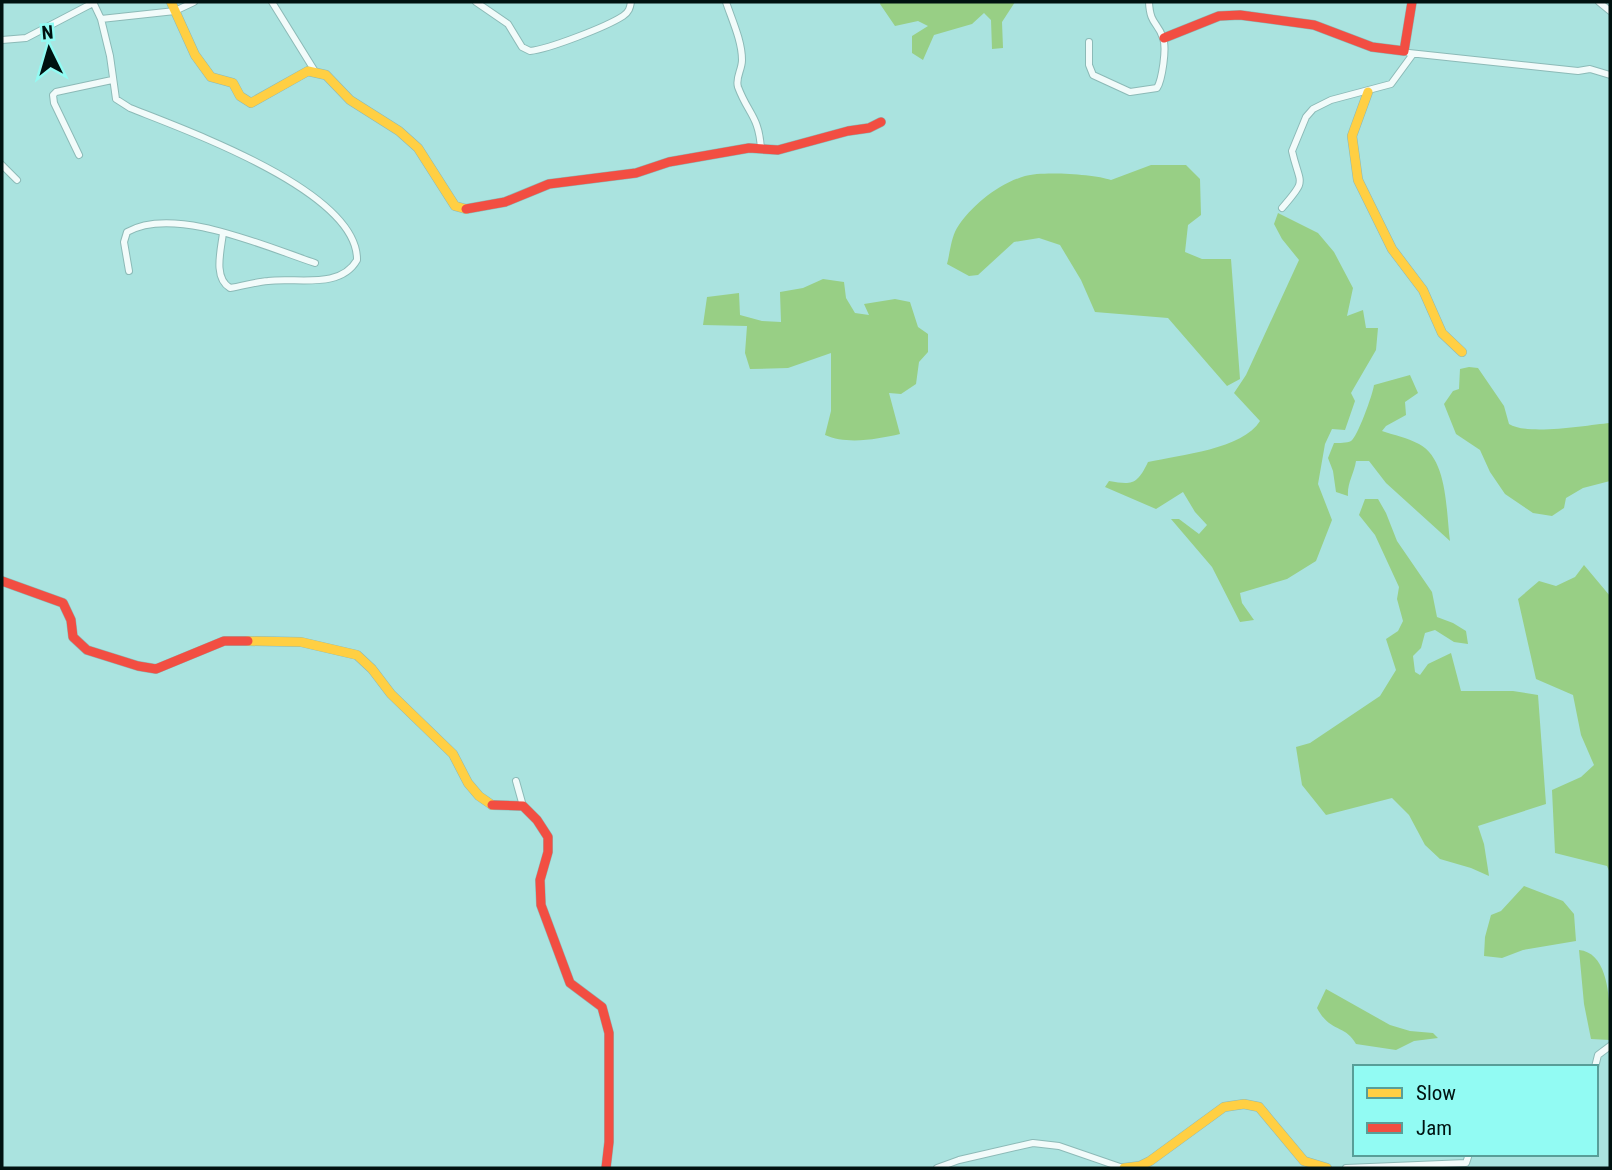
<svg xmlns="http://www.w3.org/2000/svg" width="1612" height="1170" font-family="'Roboto Condensed',sans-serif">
  <rect width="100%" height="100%" fill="#aae3df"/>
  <!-- forest -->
  <path fill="#98cf85" d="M881,2H1015L1002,22L1003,48L992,49L991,20L984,13L972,24L934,35L923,60L912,53V36L928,26L918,21L895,26L880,4Z
    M1151,165H1186L1200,179L1201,215L1188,225L1185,252L1202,259H1231L1240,379L1227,386L1168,318L1095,312L1081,280L1060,245L1039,238L1014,242L978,275L969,276L947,264C950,253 951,238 957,228C972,205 998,184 1025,176C1042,171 1094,174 1111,180Z
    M1278,213L1318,233L1334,252L1353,288L1347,316L1363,310L1366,328H1378L1376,350L1351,393L1355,401L1345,430L1332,429L1325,444L1318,484L1332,520L1316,561L1287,579L1240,593L1242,603L1254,620L1240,622L1212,567L1171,519H1179L1199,534L1207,525L1195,512L1183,492L1156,509L1105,487L1109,481C1132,485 1137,485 1148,462C1180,455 1243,449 1260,421L1234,393L1246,375L1299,260L1282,239L1274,224Z
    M823,279L844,282L846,298L855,313L869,315L864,304L895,299L910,302L918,327L928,334V352L919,362L916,384L901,394L889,393L900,434C878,439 847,445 825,435L831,411V353L788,368L750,369L745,353L747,326L703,325L707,297L739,293L740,315L762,321L781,322L780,292L803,288Z
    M1469,367L1478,368L1504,406L1509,424C1528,436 1587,425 1610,423V481L1583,488L1566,498L1564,508L1552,516L1533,513L1505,494L1490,472L1480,450L1456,434L1444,404L1453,391L1459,389L1460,369Z
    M1410,375L1418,393L1405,402L1406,415L1386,426L1382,431C1394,435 1408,438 1419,444C1448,459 1446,512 1450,541L1386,483L1369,461H1356C1354,474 1347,483 1348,496L1336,492L1333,471L1328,458L1334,443C1339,443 1347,443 1351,441C1357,438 1373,394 1374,385Z
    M1365,499H1378L1386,513L1397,541L1432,592L1437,617L1453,623L1466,631L1468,644L1454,642L1435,630L1425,633L1421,648L1413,656L1415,672L1420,675L1428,664L1451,653L1461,691H1513L1538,695L1546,804L1478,826L1484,844L1489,876L1471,868L1440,859L1425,845L1409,815L1392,798L1326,815L1302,785L1296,747L1310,743L1380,696L1396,670L1386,639L1398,631L1403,621L1397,599L1399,587L1375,535L1359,515Z
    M1584,565L1610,596V873L1607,866L1555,853L1552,790L1581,777L1594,765L1581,735L1573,695L1536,679L1518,599L1539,581L1556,586L1575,577Z
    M1524,886L1563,901L1574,914L1576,941L1523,950L1502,958L1484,956L1485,937L1491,915L1501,911Z
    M1579,950C1612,953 1610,1010 1610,1040L1591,1039L1584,1004Z
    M1326,989L1390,1025L1410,1031L1433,1033L1438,1038L1414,1041L1396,1050L1356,1044C1345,1024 1330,1033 1317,1008Z"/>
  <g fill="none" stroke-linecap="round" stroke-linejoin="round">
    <!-- street casing -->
    <g stroke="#8cbab7" stroke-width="8">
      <path id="street" d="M93,2L101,19L110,56L116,99L130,108C185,130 358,191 357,260C340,290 296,277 268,281C255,282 243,286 230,288C213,278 221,250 223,233
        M272,2L316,73
        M476,2L508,24L522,47L530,51C549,49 606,27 623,16C629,12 630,8 631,2
        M726,2C732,20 742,41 742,60C742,70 735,78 738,87C748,114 759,116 761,149
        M1599,2L1610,11
        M101,19L175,11L194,2
        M2,40L26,38L93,3
        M1089,42V65L1093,75L1130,92L1157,88C1162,80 1167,48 1163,38C1158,22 1150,25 1149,2
        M1409,53L1578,71L1590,69L1610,75
        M79,155L54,103L53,95L56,92L112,80
        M2,165L17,180
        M1282,208C1308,178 1300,186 1292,151L1306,117L1313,109L1331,100L1391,84L1413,54
        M129,271L124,242L127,232C174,205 266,247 315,263
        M516,781L523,806
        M1595,1067L1598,1055L1610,1046
        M937,1168L959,1160L1033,1143L1059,1146L1123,1168
        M1346,1168L1466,1163L1469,1154"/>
    </g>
    <!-- slow casing -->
    <g stroke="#8cbab7" stroke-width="10">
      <path id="slow" d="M171,2L195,55L211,77L233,83L240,96L251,103L308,71L326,75L350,100L399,131L418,148L455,206L466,209
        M1368,92L1352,136L1358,180L1392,249L1423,290L1442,333L1462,352
        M248,641L301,642L357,655L372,669L391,694L453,754L468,783L479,796L492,805
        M1124,1168L1140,1166L1150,1161L1224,1107L1244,1104L1259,1107L1304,1161L1327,1168"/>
    </g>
    <!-- jam casing -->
    <g stroke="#8cbab7" stroke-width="10">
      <path id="jam" d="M1164,38L1219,16L1240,15L1314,25L1372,47L1404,51L1412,2
        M466,209L505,202L549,184L636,173L669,162L749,148L778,150L848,131L869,128L881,122
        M2,581L63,603L71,620L73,637L87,650L138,666L156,669L224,641H248
        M492,805L523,806L537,820L548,837V852L540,880L541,905L570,983L602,1007L609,1033V1142L606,1168"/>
    </g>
    <!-- street -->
    <use href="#street" stroke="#f2fbfa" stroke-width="6"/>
    <!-- slow -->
    <use href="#slow" stroke="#ffcf43" stroke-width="9"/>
    <!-- jam -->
    <use href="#jam" stroke="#f24e42" stroke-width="9"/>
  </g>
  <!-- border -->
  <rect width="1612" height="1170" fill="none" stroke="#001210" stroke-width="7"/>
  <!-- legend -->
  <rect x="1353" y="1065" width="245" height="91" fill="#92fbf3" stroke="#589e98" stroke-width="2"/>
  <rect x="1367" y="1088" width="35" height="10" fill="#ffcf43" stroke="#589e98" stroke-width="2"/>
  <text x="1416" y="1100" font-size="21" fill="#001210">Slow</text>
  <rect x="1367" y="1123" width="35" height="10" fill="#f24e42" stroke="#589e98" stroke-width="2"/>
  <text x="1416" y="1135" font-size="21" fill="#001210">Jam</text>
  <!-- north arrow -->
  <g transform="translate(49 49) rotate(355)" stroke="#92fbf3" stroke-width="5" paint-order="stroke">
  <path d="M0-5L12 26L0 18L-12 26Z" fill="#001210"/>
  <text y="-10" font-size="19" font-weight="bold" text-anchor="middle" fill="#001210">N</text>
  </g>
</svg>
